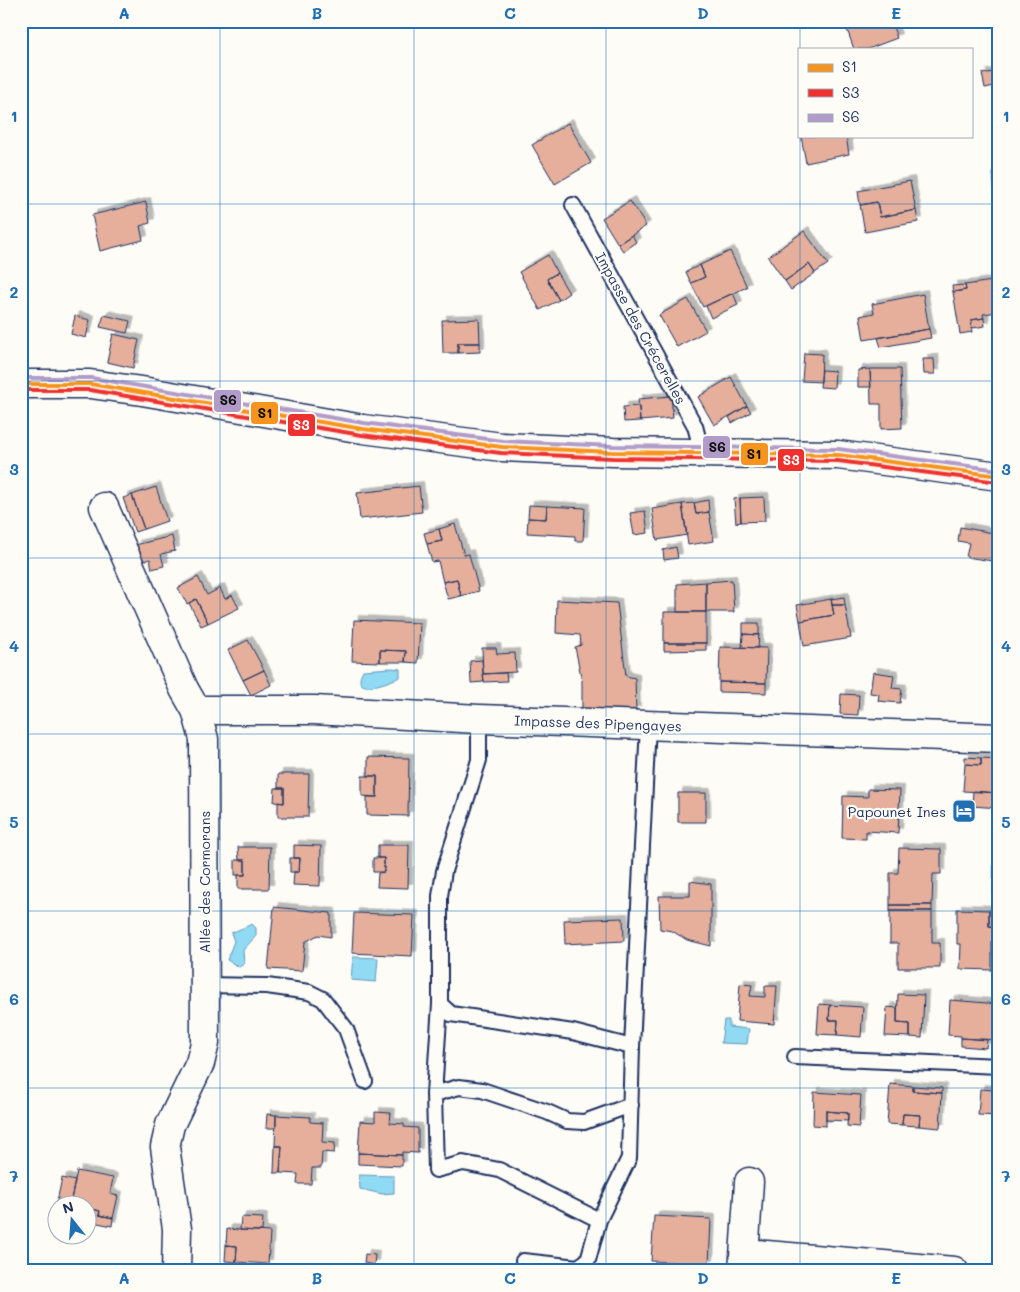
<svg xmlns="http://www.w3.org/2000/svg" width="1020" height="1292" font-family="Mali,sans-serif">
  <defs>
    <filter id="shadow"><feDropShadow dx="4.5" dy="-4.5" stdDeviation="0" flood-color="#0004"/></filter>
  </defs>
  <rect width="100%" height="100%" fill="#fdfcf7"/>
  <filter id="ink" filterUnits="userSpaceOnUse"><feTurbulence type="fractalNoise" baseFrequency=".02" numOctaves="2"/><feDisplacementMap in="SourceGraphic" scale="10" xChannelSelector="R" yChannelSelector="G"/><feConvolveMatrix kernelMatrix="1 2 1 2 8 2 1 2 1" color-interpolation-filters="sRGB"/></filter>
  <g filter="url(#ink)">
    <!-- water -->
    <path fill="#91daf3" stroke="#6296b7" d="M391,668L400,669V677C391,681 348,699 363,670Z
      M252,924L256,928V936L243,950L244,964L239,967L227,960L234,941L231,933Z
      M353,957L378,958L376,982L351,980Z
      M724,1020H729V1027L749,1029L747,1044L721,1043Z
      M359,1175L394,1176V1193L382,1194L360,1189Z"/>
    <!-- building -->
    <path fill="#e5af9b" stroke="#1b2f5e" filter="url(#shadow)" d="M844,21H891L897,38L868,49H854Z
      M999,71V85L985,88L982,74Z
      M568,123L591,163L555,184L532,145Z
      M801,136H846L849,154L806,163Z
      M993,170H999V183L994,184Z
      M910,181L916,210L880,217L877,202L860,205L858,191Z
      M999,183V196L995,197L994,184Z
      M630,201L646,226L618,244L602,218Z
      M146,202L150,223L140,226L143,240L100,251L92,215Z
      M877,202L880,217L916,210L918,222L865,232L860,205Z
      M804,231L828,264L815,273L809,264L785,281L768,257Z
      M632,235L636,242L623,251L618,244Z
      M730,251L747,287L703,307L691,283L705,277L700,265Z
      M548,255L557,273L547,279L559,300L540,310L519,272Z
      M809,264L815,273L791,290L785,281Z
      M700,265L705,277L691,283L686,272Z
      M557,273L569,293L559,300L547,279Z
      M999,280V312L983,314L984,318L971,320L972,332L960,334L953,292L966,290L965,285Z
      M965,285L966,290L953,292L952,286Z
      M733,293L738,305L711,318L706,306Z
      M923,294L929,329L864,340L860,316L874,313L872,304Z
      M688,299L706,331L677,347L659,315Z
      M104,315L130,321L127,333L100,327Z
      M75,316L90,320L86,338L71,334Z
      M984,318L985,326L972,328L971,320Z
      M479,319L480,343H458V353H443L442,320Z
      M929,329L931,338L881,347L878,338Z
      M113,334L139,340L133,368L107,362Z
      M458,343H480V352L458,353Z
      M804,353L822,354L821,382L802,381Z
      M923,359H934L935,374H924Z
      M870,369H900L902,428L881,429V404H871Z
      M870,369L871,387H858V370Z
      M822,370L835,371L834,388L820,387Z
      M731,377L747,406L714,425L698,397Z
      M671,396L673,418L640,421L638,399Z
      M639,406L640,421L624,422L623,407Z
      M747,406L751,412L732,423L729,417Z
      M419,486L422,512L360,519L357,493Z
      M156,487L167,521L144,529L132,495Z
      M132,495L144,529L135,532L123,498Z
      M764,497L765,521L741,522L740,498Z
      M740,498L741,522L736,523L734,499Z
      M708,500L709,512L696,514L694,503Z
      M694,503L696,514L709,512L714,541L688,545L682,504Z
      M682,504L687,535L657,540L652,509Z
      M529,505L547,506L546,519L528,518Z
      M547,506L585,508L583,541H575V536L527,533L528,518L546,519Z
      M645,511L648,533L634,535L630,513Z
      M455,524L464,555L469,554L479,591L461,596L457,579L443,582L438,561L432,562L427,544L442,541L439,529Z
      M960,527L999,534V562L966,557L969,543L958,541Z
      M439,529L442,541L427,544L424,533Z
      M172,536L175,551L161,554L164,566L152,569L150,559L140,562L135,545Z
      M676,547L678,558L664,560L663,550Z
      M198,577L207,595L220,588L225,599L232,595L239,608L208,623L196,599L187,604L178,588Z
      M457,579L461,596L448,599L443,582Z
      M732,580L734,612H706V582Z
      M706,582V612H677V584Z
      M844,597L845,605H832L831,599Z
      M196,599L208,623L201,626L189,603Z
      M831,599L834,615L800,621L797,605Z
      M557,600L617,603L626,676L635,678L636,711L620,710L621,714L582,712V681L575,647L581,645L580,635L556,633Z
      M832,605H845L851,638L804,646L800,621L834,615Z
      M664,612H706V643H664Z
      M354,620L420,623L418,663L405,662L406,651L380,650V662L352,661Z
      M743,623H759V635L743,634Z
      M743,634L759,635L758,648L742,647Z
      M248,640L264,670L243,680L228,650Z
      M664,643H706V650L664,651Z
      M720,647L767,648L766,683L719,682Z
      M482,648H496L497,654L515,653L516,672L483,674Z
      M380,650L406,651L405,662H380Z
      M482,660L484,682L471,683L470,661Z
      M264,670L271,685L251,695L243,680Z
      M873,672L894,675L892,688L902,689L900,703L878,701L879,694L870,693Z
      M506,673L507,681L484,682L483,674Z
      M719,682L766,683V693L719,692Z
      M841,694L859,695L858,715L840,714Z
      M368,757L409,758L408,816L367,815V797H377V776H368Z
      M965,757L981,758V765L965,764Z
      M981,758L999,759V793L963,791L965,764L981,765Z
      M278,774H309L308,817H278V802L284,803V788H278Z
      M362,776H377V797L362,796Z
      M275,788H284V803L274,802Z
      M868,789L900,790L898,833L866,831V839L842,838L843,796L868,797Z
      M973,791L999,793V808L972,806Z
      M678,793H706V822H678Z
      M294,845L321,846L320,886L293,885L294,872H299L300,858H294Z
      M378,845H409L408,888L377,887L378,873L384,872V858H378Z
      M238,847H270L269,889H238V875H245V860H239Z
      M899,848L941,849V874H933L932,905H890V873H898Z
      M994,848L999,849V904H993Z
      M290,858H300L299,872H290Z
      M373,858H384V872H373Z
      M235,860H245V875H235Z
      M690,881L711,884V946L687,940L672,931L660,929L659,896H690Z
      M890,905H932V911H890Z
      M274,907L331,913V937L318,935L305,942L302,971L268,969Z
      M957,909L989,910V926L997,927V941H992V970L960,969L961,944H957Z
      M989,910H997V927L989,926Z
      M890,911H932V943H940V968H898V943H890Z
      M354,913L414,915L412,956L352,953Z
      M623,918L624,941L565,944L564,920Z
      M740,984L752,985L750,996L765,997V986H777L774,1024L737,1021Z
      M898,994L924,995L922,1038L910,1037V1024L897,1023Z
      M950,1000L999,1004V1040L961,1038V1036L948,1035Z
      M819,1004L830,1005L829,1020H838L837,1035L817,1034Z
      M830,1005L863,1007L861,1037L837,1035L838,1020H829Z
      M887,1007L897,1008V1023L910,1024V1037L885,1036Z
      M961,1038L987,1040L986,1048L961,1046Z
      M890,1084L913,1086V1091L942,1093L940,1128L919,1126L920,1115L903,1114L902,1125L887,1124Z
      M913,1086L942,1088V1093L913,1091Z
      M995,1087H999V1116L978,1115L980,1089L995,1090Z
      M814,1092L861,1095L859,1127L847,1126L848,1113L826,1111V1126L813,1125Z
      M826,1111L848,1113V1121L826,1120Z
      M375,1112L391,1113L390,1123L404,1124V1127L418,1128V1153L402,1152V1155L358,1153L360,1121L375,1122Z
      M267,1114L276,1115V1128H266Z
      M903,1114L920,1115L919,1126L902,1125Z
      M276,1115L310,1117V1122L323,1123L322,1142L335,1143L334,1153L322,1152L321,1168H312L311,1184H297L298,1174L280,1173L282,1146H275Z
      M993,1116H999V1125H992Z
      M275,1146H282L280,1173H274Z
      M358,1153L402,1155V1166L358,1164Z
      M77,1171L113,1178L110,1194L118,1196L113,1218L99,1215L100,1211L88,1208V1204H70Z
      M62,1178L75,1181L70,1204H58V1211H55Z
      M88,1208L100,1211L99,1215L113,1218L112,1226L88,1221Z
      M654,1216L711,1219L709,1264L651,1261Z
      M241,1217L263,1218L262,1231L240,1230Z
      M227,1229L270,1232L268,1264L236,1262L237,1246L226,1245Z
      M226,1245L237,1246L236,1262L225,1261Z
      M365,1254L375,1255L374,1265L364,1263Z
      M343,1268L374,1271H342Z"/>
    <g fill="none" stroke-linecap="round" stroke-linejoin="round">
      <!-- service casing -->
      <g stroke="#1b2f5e" stroke-width="18">
        <path id="service" d="M573,205L695,426L702,453
          M479,719V760L444,871L440,896V1004L434,1094L436,1170L463,1163L499,1170L599,1220
          M204,985L267,986L309,992L323,999L346,1029L365,1081
          M440,1004L451,1014L573,1032L632,1047
          M795,1057L999,1066
          M434,1094L459,1087L482,1090L547,1112L567,1121L584,1122L631,1105
          M523,1261L578,1267L588,1260L599,1220L629,1158L632,1047L648,725"/>
      </g>
      <!-- minor casing -->
      <g stroke="#1b2f5e" stroke-width="31">
        <path id="minor" d="M104,507L184,689L196,710L204,739L205,1043L200,1063L170,1125L165,1147L177,1229L176,1271
          M196,710H314L479,719L999,738
          M745,1253L954,1271
          M743,1271L749,1182"/>
      </g>
      <!-- primary casing -->
      <g stroke="#1b2f5e" stroke-width="31">
        <path id="primary" d="M21,384H90L142,391L363,429L502,447L613,452L838,455L999,476"/>
      </g>
      <!-- service -->
      <use href="#service" stroke="#fdfcf7" stroke-width="14"/>
      <!-- minor -->
      <use href="#minor" stroke="#fdfcf7" stroke-width="28"/>
      <!-- primary -->
      <use href="#primary" stroke="#fdfcf7" stroke-width="28"/>
      <!-- bus-1 casing -->
      <g stroke="#fdfcf7" stroke-width="8">
        <path id="bus-1" d="M21,384H90L363,429L502,447L613,452L838,455L999,476"/>
      </g>
      <!-- bus-2 casing -->
      <g stroke="#fdfcf7" stroke-width="8">
        <path id="bus-2" d="M21,390H90L362,435L501,453L613,458L838,461L998,482"/>
      </g>
      <!-- bus-3 casing -->
      <g stroke="#fdfcf7" stroke-width="8">
        <path id="bus-3" d="M21,378H91L364,423L503,441L613,446L838,449L999,470"/>
      </g>
      <!-- bus-1 -->
      <use href="#bus-1" stroke="#f7941e" stroke-width="4"/>
      <!-- bus-2 -->
      <use href="#bus-2" stroke="#ee312f" stroke-width="4"/>
      <!-- bus-3 -->
      <use href="#bus-3" stroke="#b19bc9" stroke-width="4"/>
    </g>
  </g>
  <!-- grid -->
  <path fill="none" stroke="#1f6fb2" stroke-width="1" stroke-opacity="0.55" d="M220,21V1271M414,21V1271M606,21V1271M800,21V49M800,136V1271M21,204H999M21,381H999M21,558H999M21,734H999M21,911H999M21,1088H999"/>
  <!-- icons -->
  <defs>
    <g id="hotel-square" transform="scale(1.25)"><rect x="-9" y="-9" width="18" height="18" rx="4" fill="#1f6fb2" stroke="#fdfcf7"/><path d="M-6-4.5h1.5V1H6V5H4.5V3h-9V5H-6ZM-4 0a1.8 1.8 0 1 1 3.6 0ZM.5 0V-2.5h3Q6-2.5 6 0Z" fill="#fff"/></g>
  </defs>
  <g fill-rule="evenodd">
    <use href="#hotel-square" x="964" y="811"/>
  </g>
  <g text-anchor="middle" dominant-baseline="central" stroke-width="4.5" stroke-linejoin="round" paint-order="stroke">
    <!-- street labels -->
    <g font-size="14" fill="#1b2f5e" stroke="#fdfcf7">
      <text transform="translate(641 328) rotate(61)">Impasse des Crécerelles</text>
      <text transform="translate(598 723) rotate(2)">Impasse des Pipengayes</text>
      <text transform="translate(204 882) rotate(-90)">Allée des Cormorans</text>
    </g>
    <!-- poi labels -->
    <g font-size="14" fill="#1b2f5e" stroke="#fdfcf7" text-anchor="end">
      <text x="946" y="811">Papounet Ines</text>
    </g>
  </g>
  <g stroke="#fdfcf7" stroke-width="2">
    <rect x="213" y="389" width="29" height="24" rx="5" fill="#b19bc9"/>
    <rect x="250" y="401" width="29" height="24" rx="5" fill="#f7941e"/>
    <rect x="287" y="413" width="29" height="24" rx="5" fill="#ee312f"/>
    <rect x="702" y="435" width="29" height="24" rx="5" fill="#b19bc9"/>
    <rect x="740" y="442" width="29" height="24" rx="5" fill="#f7941e"/>
    <rect x="777" y="448" width="28" height="24" rx="5" fill="#ee312f"/>
  </g>
  <g font-size="14" text-anchor="middle" font-weight="bold" fill="#fff">
    <text x="301" y="430">S3</text>
    <text x="791" y="465">S3</text>
  </g>
  <g font-size="14" text-anchor="middle" font-weight="bold" fill="#111">
    <text x="228" y="405">S6</text>
    <text x="265" y="418">S1</text>
    <text x="717" y="452">S6</text>
    <text x="754" y="459">S1</text>
  </g>
  <!-- margin -->
  <rect width="1020" height="1292" fill="none" stroke="#fdfcf7" stroke-width="55"/>
  <!-- legend -->
  <rect x="798" y="48" width="175" height="90" fill="#fdfcf7" stroke="#a3aaba"/>
  <rect x="808" y="64" width="25" height="8" fill="#f7941e" stroke="#a3aaba"/>
  <text x="842" y="72" font-size="15" fill="#1b2f5e">S1</text>
  <rect x="808" y="89" width="25" height="8" fill="#ee312f" stroke="#a3aaba"/>
  <text x="842" y="98" font-size="15" fill="#1b2f5e">S3</text>
  <rect x="808" y="114" width="25" height="8" fill="#b19bc9" stroke="#a3aaba"/>
  <text x="842" y="122" font-size="15" fill="#1b2f5e">S6</text>
  <!-- north arrow -->
  <g transform="translate(72 1220) rotate(343)"><circle r="24" fill="#fdfcf7" stroke="#a3aaba"/>
  <path d="M0-4L9 19L0 12L-9 19Z" fill="#1f6fb2"/>
  <text y="-8" font-size="14" font-weight="bold" text-anchor="middle" fill="#1b2f5e">N</text>
  </g>
  <rect x="28" y="28" width="964" height="1236" fill="none" stroke="#1f6fb2" stroke-width="2"/>
  <g font-size="16" text-anchor="middle" font-weight="bold" fill="#1f6fb2">
    <text x="124" y="19">A</text>
    <text x="317" y="19">B</text>
    <text x="510" y="19">C</text>
    <text x="703" y="19">D</text>
    <text x="896" y="19">E</text>
    <text x="14" y="122">1</text>
    <text x="1006" y="122">1</text>
    <text x="14" y="298">2</text>
    <text x="1006" y="298">2</text>
    <text x="14" y="475">3</text>
    <text x="1006" y="475">3</text>
    <text x="14" y="652">4</text>
    <text x="1006" y="652">4</text>
    <text x="14" y="828">5</text>
    <text x="1006" y="828">5</text>
    <text x="14" y="1005">6</text>
    <text x="1006" y="1005">6</text>
    <text x="14" y="1182">7</text>
    <text x="1006" y="1182">7</text>
    <text x="124" y="1284">A</text>
    <text x="317" y="1284">B</text>
    <text x="510" y="1284">C</text>
    <text x="703" y="1284">D</text>
    <text x="896" y="1284">E</text>
  </g>
</svg>
